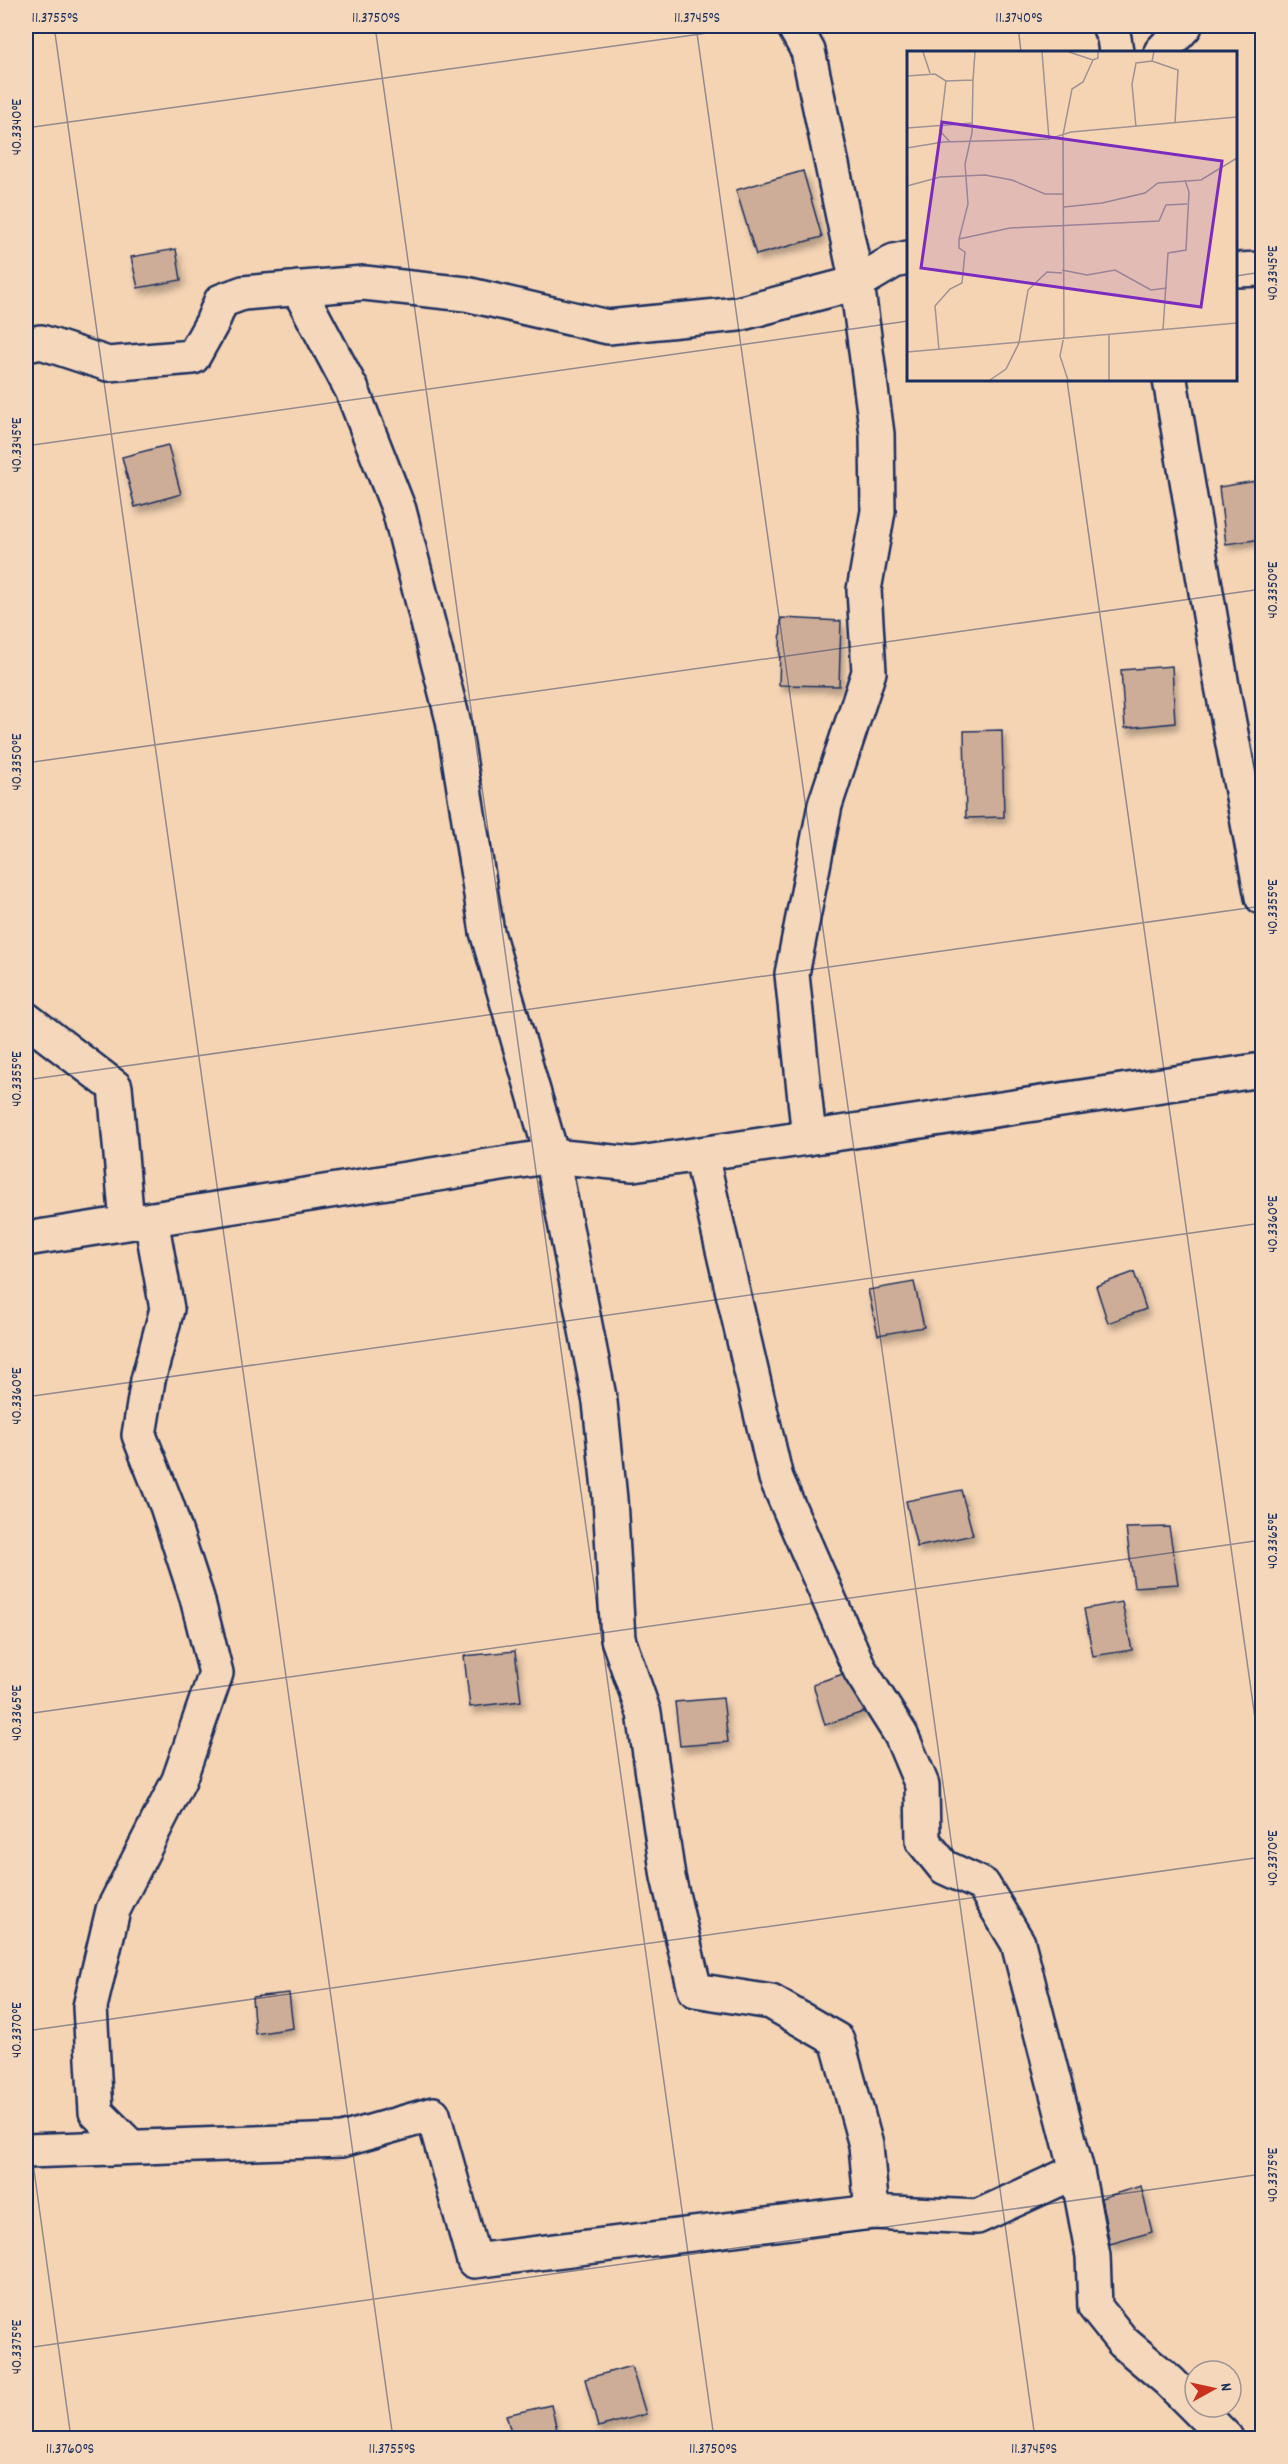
<svg xmlns="http://www.w3.org/2000/svg" width="1288" height="2464" font-family="Dekko,sans-serif">
  <defs>
    <filter id="shadow"><feDropShadow dx="3.5" dy="6" stdDeviation="3" flood-color="#0004"/></filter>
  </defs>
  <rect width="100%" height="100%" fill="#f5d4b4"/>
  <filter id="ink" filterUnits="userSpaceOnUse"><feTurbulence type="fractalNoise" baseFrequency=".0167" numOctaves="2"/><feDisplacementMap in="SourceGraphic" scale="12" xChannelSelector="R" yChannelSelector="G"/><feConvolveMatrix kernelMatrix="1 2 1 2 8 2 1 2 1" color-interpolation-filters="sRGB"/></filter>
  <g filter="url(#ink)">
    <!-- building -->
    <path fill="#cdad97" stroke="#1b2f5e" stroke-width="1.5" filter="url(#shadow)" d="M803,171L822,237L756,255L736,190Z
      M176,249L181,280L138,288L131,257Z
      M168,445L181,494L135,507L122,457Z
      M1262,480V539L1226,544L1219,487Z
      M781,618L841,621L839,686L779,685Z
      M1172,666L1175,723L1125,728L1121,670Z
      M1002,730L1004,817L966,818L964,731Z
      M1134,1272L1146,1309L1108,1323L1096,1286Z
      M914,1282L924,1327L878,1335L868,1290Z
      M961,1490L973,1535L917,1547L906,1501Z
      M1169,1527L1178,1584L1134,1587L1126,1528Z
      M1122,1602L1132,1650L1093,1656L1084,1609Z
      M515,1651L521,1701L470,1707L464,1656Z
      M852,1671L866,1711L825,1725L813,1684Z
      M723,1698L728,1742L680,1746L675,1702Z
      M289,1993L293,2028L255,2034L252,1997Z
      M1141,2186L1152,2232L1110,2244L1101,2198Z
      M631,2366L646,2414L598,2427L585,2379Z
      M551,2405L559,2438H513L506,2415Z"/>
    <g fill="none" stroke-linecap="round" stroke-linejoin="round">
      <!-- minor casing -->
      <g stroke="#1b2f5e" stroke-width="38">
        <path id="minor" d="M794,26L808,51L857,283L877,434L878,511L864,590L869,672L825,805L792,974L809,1138
          M1109,26L1114,38L1116,52
          M1161,52L1185,26
          M1236,270L1262,269
          M298,288L352,390L399,510L453,720L487,932L552,1156L600,1402L610,1499L618,1639L644,1713L668,1877L695,1990L771,2002L837,2040L866,2145L872,2212
          M26,345L41,342L108,364L193,357L212,323L221,301L243,293L364,283L466,294L608,327L738,314L857,283L894,261L908,258
          M1170,380L1222,686L1262,897
          M26,1019L115,1087L127,1223
          M701,1155L776,1478L860,1670L901,1735L922,1785L923,1841L944,1867L983,1885L1018,1943L1077,2171L1093,2256L1095,2307L1123,2342L1169,2381L1226,2438
          M26,1239L552,1156L633,1164L1262,1070
          M130,2146L96,2112L90,2007L113,1910L179,1780L216,1673L197,1598L167,1506L139,1435L148,1380L167,1309L151,1219
          M26,2151L342,2140L433,2114L474,2261L872,2212L977,2217L1077,2171"/>
      </g>
      <!-- minor -->
      <use href="#minor" stroke="#f5d8bb" stroke-width="33"/>
    </g>
  </g>
  <!-- ticks -->
  <path fill="none" stroke="#1b2f5e" stroke-width="1.5" stroke-opacity="0.45" d="M54,26L393,2438M375,26L714,2438M696,26L1035,2438M1018,26L1021,52M26,128L758,26M1236,276L1262,272M1067,380L1262,1768M26,446L908,321M26,763L1262,589M26,1080L1262,906M26,1397L1262,1223M26,1714L1262,1540M26,2031L1262,1857M26,2112L71,2438M26,2348L1262,2174"/>
  <!-- overview -->
  <g transform="translate(907 51)">
    <rect width="330" height="330" fill="#f5d4b4"/>
    <path fill="none" stroke="#9e9292" stroke-width="1.5" d="M16,1L23,22M135,1L142,88M162,1L186,9L191,7V1M245,10L271,19L268,72M0,25L28,23L39,30M229,76L225,33L229,12L245,10L247,1M0,77L66,72M43,91L33,80L39,30L66,29L68,1M0,97L36,91L142,88L164,81L330,66M0,135L33,126L78,124L105,129L138,143H157M157,156L195,152L238,142L251,132L294,129L330,107M52,188L103,177L252,170L259,154L280,153M155,219L180,224L208,219L244,239L260,237M256,279L261,202L279,199L282,141L278,129M202,284V329M32,299L28,255L43,238L55,232L58,201L52,197V188L61,153L58,113L65,82L66,29M0,301L330,272M83,329L99,318L112,292L121,239L140,221L155,222M161,329L153,305L157,285L156,84L165,38L176,31L186,9"/>
    <path fill="#7b2cbf" fill-opacity="0.15" stroke="#7b2cbf" stroke-width="3" d="M35,71L315,110L294,256L14,217Z"/>
    <rect width="330" height="330" fill="none" stroke="#1b2f5e" stroke-width="3"/>
  </g>
  <!-- margin -->
  <rect width="1288" height="2464" fill="none" stroke="#f5d8bb" stroke-width="66"/>
  <!-- north arrow -->
  <g transform="translate(1213 2389) rotate(82)"><circle r="28" fill="#f5d8bb" stroke="#9e9496" stroke-width="1.5"/>
  <path d="M0-4.5L10 22L0 15L-10 22Z" fill="#c8321e"/>
  <text y="-9" font-size="16" font-weight="bold" text-anchor="middle" fill="#1b2f5e">N</text>
  </g>
  <rect x="33" y="33" width="1222" height="2398" fill="none" stroke="#1b2f5e" stroke-width="2"/>
  <g font-size="15" text-anchor="middle" fill="#1b2f5e">
    <text x="55" y="22">11.3755°S</text>
    <text x="376" y="22">11.3750°S</text>
    <text x="697" y="22">11.3745°S</text>
    <text x="1019" y="22">11.3740°S</text>
    <text transform="translate(16 127) rotate(-90)" y="5">40.3340°E</text>
    <text transform="translate(1272 273) rotate(-90)" y="5">40.3345°E</text>
    <text transform="translate(16 445) rotate(-90)" y="5">40.3345°E</text>
    <text transform="translate(1272 590) rotate(-90)" y="5">40.3350°E</text>
    <text transform="translate(16 762) rotate(-90)" y="5">40.3350°E</text>
    <text transform="translate(1272 907) rotate(-90)" y="5">40.3355°E</text>
    <text transform="translate(16 1079) rotate(-90)" y="5">40.3355°E</text>
    <text transform="translate(1272 1224) rotate(-90)" y="5">40.3360°E</text>
    <text transform="translate(16 1396) rotate(-90)" y="5">40.3360°E</text>
    <text transform="translate(1272 1541) rotate(-90)" y="5">40.3365°E</text>
    <text transform="translate(16 1713) rotate(-90)" y="5">40.3365°E</text>
    <text transform="translate(1272 1858) rotate(-90)" y="5">40.3370°E</text>
    <text transform="translate(16 2030) rotate(-90)" y="5">40.3370°E</text>
    <text transform="translate(1272 2175) rotate(-90)" y="5">40.3375°E</text>
    <text transform="translate(16 2347) rotate(-90)" y="5">40.3375°E</text>
    <text x="70" y="2453">11.3760°S</text>
    <text x="392" y="2453">11.3755°S</text>
    <text x="713" y="2453">11.3750°S</text>
    <text x="1034" y="2453">11.3745°S</text>
  </g>
</svg>
